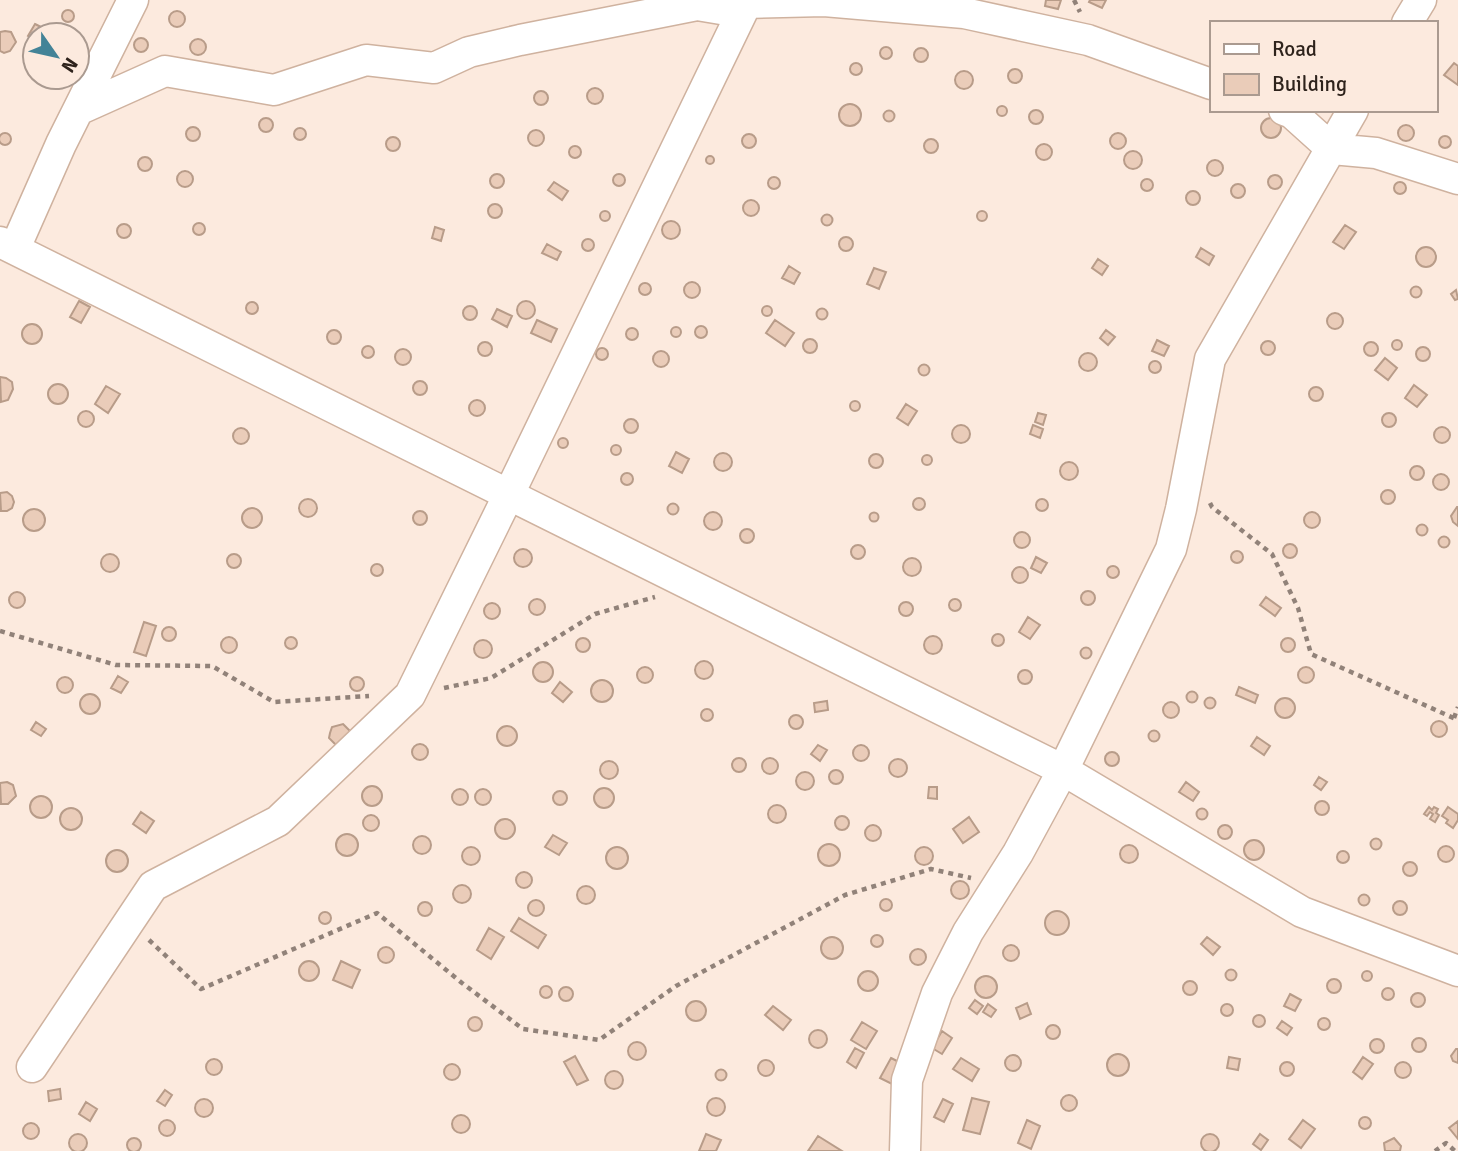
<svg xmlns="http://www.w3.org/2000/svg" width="1458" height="1151" font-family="Signika,sans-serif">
  <rect width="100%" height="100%" fill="#fceade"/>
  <!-- building -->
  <path fill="#eaccb9" stroke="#b89c89" stroke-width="2" d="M1046,0H1061L1058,9L1045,6Z
    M1090,0H1106L1102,8L1089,2Z
    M62 16a6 6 0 1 1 12 0a6 6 0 1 1-12 0Z
    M169 19a8 8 0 1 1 16 0a8 8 0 1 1-16 0Z
    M35,24L45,29L41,35H35V40L28,36Z
    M5,31L11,32L16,42L10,51L4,53L0,51V32Z
    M134 45a7 7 0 1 1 14 0a7 7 0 1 1-14 0Z
    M190 47a8 8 0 1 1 16 0a8 8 0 1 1-16 0Z
    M75.5 47a5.5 5.5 0 1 1 11 0a5.5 5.5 0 1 1-11 0Z
    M880 53a6 6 0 1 1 12 0a6 6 0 1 1-12 0Z
    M914 55a7 7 0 1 1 14 0a7 7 0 1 1-14 0Z
    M1454,63L1458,66V85L1444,75Z
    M850 69a6 6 0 1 1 12 0a6 6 0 1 1-12 0Z
    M1008 76a7 7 0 1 1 14 0a7 7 0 1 1-14 0Z
    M955 80a9 9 0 1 1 18 0a9 9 0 1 1-18 0Z
    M587 96a8 8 0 1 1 16 0a8 8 0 1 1-16 0Z
    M534 98a7 7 0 1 1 14 0a7 7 0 1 1-14 0Z
    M839 115a11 11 0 1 1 22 0a11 11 0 1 1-22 0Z
    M997 111a5 5 0 1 1 10 0a5 5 0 1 1-10 0Z
    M1029 117a7 7 0 1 1 14 0a7 7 0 1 1-14 0Z
    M883.5 116a5.5 5.5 0 1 1 11 0a5.5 5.5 0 1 1-11 0Z
    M259 125a7 7 0 1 1 14 0a7 7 0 1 1-14 0Z
    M1261 128a10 10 0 1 1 20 0a10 10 0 1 1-20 0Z
    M1398 133a8 8 0 1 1 16 0a8 8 0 1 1-16 0Z
    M186 134a7 7 0 1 1 14 0a7 7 0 1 1-14 0Z
    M294 134a6 6 0 1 1 12 0a6 6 0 1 1-12 0Z
    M528 138a8 8 0 1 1 16 0a8 8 0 1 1-16 0Z
    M-1 139a6 6 0 1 1 12 0a6 6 0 1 1-12 0Z
    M1110 141a8 8 0 1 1 16 0a8 8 0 1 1-16 0Z
    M742 141a7 7 0 1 1 14 0a7 7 0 1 1-14 0Z
    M1439 142a6 6 0 1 1 12 0a6 6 0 1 1-12 0Z
    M386 144a7 7 0 1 1 14 0a7 7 0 1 1-14 0Z
    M924 146a7 7 0 1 1 14 0a7 7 0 1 1-14 0Z
    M1036 152a8 8 0 1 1 16 0a8 8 0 1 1-16 0Z
    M569 152a6 6 0 1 1 12 0a6 6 0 1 1-12 0Z
    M1124 160a9 9 0 1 1 18 0a9 9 0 1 1-18 0Z
    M706 160a4 4 0 1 1 8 0a4 4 0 1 1-8 0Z
    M138 164a7 7 0 1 1 14 0a7 7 0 1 1-14 0Z
    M1207 168a8 8 0 1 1 16 0a8 8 0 1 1-16 0Z
    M177 179a8 8 0 1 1 16 0a8 8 0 1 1-16 0Z
    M613 180a6 6 0 1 1 12 0a6 6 0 1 1-12 0Z
    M490 181a7 7 0 1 1 14 0a7 7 0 1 1-14 0Z
    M1268 182a7 7 0 1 1 14 0a7 7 0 1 1-14 0Z
    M768 183a6 6 0 1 1 12 0a6 6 0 1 1-12 0Z
    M1141 185a6 6 0 1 1 12 0a6 6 0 1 1-12 0Z
    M1394 188a6 6 0 1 1 12 0a6 6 0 1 1-12 0Z
    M554,182L568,191L562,200L548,190Z
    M1231 191a7 7 0 1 1 14 0a7 7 0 1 1-14 0Z
    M1186 198a7 7 0 1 1 14 0a7 7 0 1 1-14 0Z
    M743 208a8 8 0 1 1 16 0a8 8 0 1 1-16 0Z
    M488 211a7 7 0 1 1 14 0a7 7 0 1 1-14 0Z
    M977 216a5 5 0 1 1 10 0a5 5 0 1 1-10 0Z
    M600 216a5 5 0 1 1 10 0a5 5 0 1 1-10 0Z
    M821.5 220a5.5 5.5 0 1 1 11 0a5.5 5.5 0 1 1-11 0Z
    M662 230a9 9 0 1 1 18 0a9 9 0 1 1-18 0Z
    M193 229a6 6 0 1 1 12 0a6 6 0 1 1-12 0Z
    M117 231a7 7 0 1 1 14 0a7 7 0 1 1-14 0Z
    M1345,225L1356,232L1344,249L1333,242Z
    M435,227L444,230L441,241L432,238Z
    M839 244a7 7 0 1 1 14 0a7 7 0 1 1-14 0Z
    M582 245a6 6 0 1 1 12 0a6 6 0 1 1-12 0Z
    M547,244L561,252L557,260L542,253Z
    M1416 257a10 10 0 1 1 20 0a10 10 0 1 1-20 0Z
    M1201,248L1214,256L1209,265L1196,257Z
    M1098,259L1108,266L1102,275L1092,268Z
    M789,266L800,273L794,284L782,278Z
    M874,268L886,272L879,289L867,284Z
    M684 290a8 8 0 1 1 16 0a8 8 0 1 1-16 0Z
    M639 289a6 6 0 1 1 12 0a6 6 0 1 1-12 0Z
    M1410.5 292a5.5 5.5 0 1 1 11 0a5.5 5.5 0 1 1-11 0Z
    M1456,290L1458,299L1455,300L1451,294Z
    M79,301L90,307L81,323L70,317Z
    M517 310a9 9 0 1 1 18 0a9 9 0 1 1-18 0Z
    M246 308a6 6 0 1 1 12 0a6 6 0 1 1-12 0Z
    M463 313a7 7 0 1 1 14 0a7 7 0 1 1-14 0Z
    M762 311a5 5 0 1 1 10 0a5 5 0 1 1-10 0Z
    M816.5 314a5.5 5.5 0 1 1 11 0a5.5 5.5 0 1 1-11 0Z
    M497,309L512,316L507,327L492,319Z
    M1327 321a8 8 0 1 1 16 0a8 8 0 1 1-16 0Z
    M537,320L557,329L551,342L531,333Z
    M775,320L794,333L785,346L766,333Z
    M22 334a10 10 0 1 1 20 0a10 10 0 1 1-20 0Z
    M695 332a6 6 0 1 1 12 0a6 6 0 1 1-12 0Z
    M671 332a5 5 0 1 1 10 0a5 5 0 1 1-10 0Z
    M626 334a6 6 0 1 1 12 0a6 6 0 1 1-12 0Z
    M1106,330L1115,337L1108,345L1100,338Z
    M327 337a7 7 0 1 1 14 0a7 7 0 1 1-14 0Z
    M803 346a7 7 0 1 1 14 0a7 7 0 1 1-14 0Z
    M1392 345a5 5 0 1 1 10 0a5 5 0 1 1-10 0Z
    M1157,340L1169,346L1164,356L1152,351Z
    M1261 348a7 7 0 1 1 14 0a7 7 0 1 1-14 0Z
    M478 349a7 7 0 1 1 14 0a7 7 0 1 1-14 0Z
    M1364 349a7 7 0 1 1 14 0a7 7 0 1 1-14 0Z
    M362 352a6 6 0 1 1 12 0a6 6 0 1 1-12 0Z
    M1416 354a7 7 0 1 1 14 0a7 7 0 1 1-14 0Z
    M596 354a6 6 0 1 1 12 0a6 6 0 1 1-12 0Z
    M395 357a8 8 0 1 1 16 0a8 8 0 1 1-16 0Z
    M653 359a8 8 0 1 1 16 0a8 8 0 1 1-16 0Z
    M1079 362a9 9 0 1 1 18 0a9 9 0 1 1-18 0Z
    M1385,358L1397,368L1388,380L1375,370Z
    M1149 367a6 6 0 1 1 12 0a6 6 0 1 1-12 0Z
    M918.5 370a5.5 5.5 0 1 1 11 0a5.5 5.5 0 1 1-11 0Z
    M0,377L6,378L12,382L13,389L8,400L1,402Z
    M413 388a7 7 0 1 1 14 0a7 7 0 1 1-14 0Z
    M48 394a10 10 0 1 1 20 0a10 10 0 1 1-20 0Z
    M1414,385L1427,395L1417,407L1405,398Z
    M106,386L120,394L108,413L95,404Z
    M1309 394a7 7 0 1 1 14 0a7 7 0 1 1-14 0Z
    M469 408a8 8 0 1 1 16 0a8 8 0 1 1-16 0Z
    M850 406a5 5 0 1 1 10 0a5 5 0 1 1-10 0Z
    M906,404L917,411L908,425L897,418Z
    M78 419a8 8 0 1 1 16 0a8 8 0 1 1-16 0Z
    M1382 420a7 7 0 1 1 14 0a7 7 0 1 1-14 0Z
    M1038,413L1046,415L1043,425L1035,422Z
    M624 426a7 7 0 1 1 14 0a7 7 0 1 1-14 0Z
    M1033,425L1043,429L1040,438L1030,434Z
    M952 434a9 9 0 1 1 18 0a9 9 0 1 1-18 0Z
    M1434 435a8 8 0 1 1 16 0a8 8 0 1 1-16 0Z
    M233 436a8 8 0 1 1 16 0a8 8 0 1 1-16 0Z
    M558 443a5 5 0 1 1 10 0a5 5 0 1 1-10 0Z
    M611 450a5 5 0 1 1 10 0a5 5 0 1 1-10 0Z
    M676,452L689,459L682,473L669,466Z
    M714 462a9 9 0 1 1 18 0a9 9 0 1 1-18 0Z
    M869 461a7 7 0 1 1 14 0a7 7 0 1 1-14 0Z
    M922 460a5 5 0 1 1 10 0a5 5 0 1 1-10 0Z
    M1060 471a9 9 0 1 1 18 0a9 9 0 1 1-18 0Z
    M1410 473a7 7 0 1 1 14 0a7 7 0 1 1-14 0Z
    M621 479a6 6 0 1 1 12 0a6 6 0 1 1-12 0Z
    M1433 482a8 8 0 1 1 16 0a8 8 0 1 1-16 0Z
    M1381 497a7 7 0 1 1 14 0a7 7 0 1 1-14 0Z
    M7,492L12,496L14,502L12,508L7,511H1L0,493Z
    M913 504a6 6 0 1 1 12 0a6 6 0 1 1-12 0Z
    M1036 505a6 6 0 1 1 12 0a6 6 0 1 1-12 0Z
    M299 508a9 9 0 1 1 18 0a9 9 0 1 1-18 0Z
    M667.5 509a5.5 5.5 0 1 1 11 0a5.5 5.5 0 1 1-11 0Z
    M1457,507H1458V526L1453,522L1451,516Z
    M242 518a10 10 0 1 1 20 0a10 10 0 1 1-20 0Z
    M23 520a11 11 0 1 1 22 0a11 11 0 1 1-22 0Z
    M413 518a7 7 0 1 1 14 0a7 7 0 1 1-14 0Z
    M704 521a9 9 0 1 1 18 0a9 9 0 1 1-18 0Z
    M1304 520a8 8 0 1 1 16 0a8 8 0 1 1-16 0Z
    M869.5 517a4.5 4.5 0 1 1 9 0a4.5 4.5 0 1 1-9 0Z
    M1416.5 530a5.5 5.5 0 1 1 11 0a5.5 5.5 0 1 1-11 0Z
    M740 536a7 7 0 1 1 14 0a7 7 0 1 1-14 0Z
    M1014 540a8 8 0 1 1 16 0a8 8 0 1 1-16 0Z
    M1438.5 542a5.5 5.5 0 1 1 11 0a5.5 5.5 0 1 1-11 0Z
    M1283 551a7 7 0 1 1 14 0a7 7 0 1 1-14 0Z
    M851 552a7 7 0 1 1 14 0a7 7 0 1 1-14 0Z
    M514 558a9 9 0 1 1 18 0a9 9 0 1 1-18 0Z
    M1231 557a6 6 0 1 1 12 0a6 6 0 1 1-12 0Z
    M227 561a7 7 0 1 1 14 0a7 7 0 1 1-14 0Z
    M101 563a9 9 0 1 1 18 0a9 9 0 1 1-18 0Z
    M1036,557L1047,563L1041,573L1031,568Z
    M903 567a9 9 0 1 1 18 0a9 9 0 1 1-18 0Z
    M371 570a6 6 0 1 1 12 0a6 6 0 1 1-12 0Z
    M1107 572a6 6 0 1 1 12 0a6 6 0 1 1-12 0Z
    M1012 575a8 8 0 1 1 16 0a8 8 0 1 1-16 0Z
    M1081 598a7 7 0 1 1 14 0a7 7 0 1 1-14 0Z
    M9 600a8 8 0 1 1 16 0a8 8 0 1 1-16 0Z
    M1266,597L1281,608L1275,616L1260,605Z
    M949 605a6 6 0 1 1 12 0a6 6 0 1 1-12 0Z
    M529 607a8 8 0 1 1 16 0a8 8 0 1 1-16 0Z
    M899 609a7 7 0 1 1 14 0a7 7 0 1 1-14 0Z
    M484 611a8 8 0 1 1 16 0a8 8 0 1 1-16 0Z
    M1028,617L1040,625L1030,639L1019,632Z
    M144,622L156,626L146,656L134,652Z
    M162 634a7 7 0 1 1 14 0a7 7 0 1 1-14 0Z
    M992 640a6 6 0 1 1 12 0a6 6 0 1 1-12 0Z
    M924 645a9 9 0 1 1 18 0a9 9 0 1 1-18 0Z
    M285 643a6 6 0 1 1 12 0a6 6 0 1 1-12 0Z
    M221 645a8 8 0 1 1 16 0a8 8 0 1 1-16 0Z
    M576 645a7 7 0 1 1 14 0a7 7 0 1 1-14 0Z
    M1281 645a7 7 0 1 1 14 0a7 7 0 1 1-14 0Z
    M474 649a9 9 0 1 1 18 0a9 9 0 1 1-18 0Z
    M1080.5 653a5.5 5.5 0 1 1 11 0a5.5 5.5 0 1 1-11 0Z
    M695 670a9 9 0 1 1 18 0a9 9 0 1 1-18 0Z
    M533 672a10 10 0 1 1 20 0a10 10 0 1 1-20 0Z
    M637 675a8 8 0 1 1 16 0a8 8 0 1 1-16 0Z
    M1298 675a8 8 0 1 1 16 0a8 8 0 1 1-16 0Z
    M1018 677a7 7 0 1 1 14 0a7 7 0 1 1-14 0Z
    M118,676L128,682L121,693L111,688Z
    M350 684a7 7 0 1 1 14 0a7 7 0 1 1-14 0Z
    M57 685a8 8 0 1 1 16 0a8 8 0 1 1-16 0Z
    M591 691a11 11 0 1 1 22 0a11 11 0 1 1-22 0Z
    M560,682L572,692L563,702L552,693Z
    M1239,687L1258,695L1255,703L1236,695Z
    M1186.5 697a5.5 5.5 0 1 1 11 0a5.5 5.5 0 1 1-11 0Z
    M80 704a10 10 0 1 1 20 0a10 10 0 1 1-20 0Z
    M1204.5 703a5.5 5.5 0 1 1 11 0a5.5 5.5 0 1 1-11 0Z
    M1275 708a10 10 0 1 1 20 0a10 10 0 1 1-20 0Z
    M827,701L828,710L815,712L814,703Z
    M1163 710a8 8 0 1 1 16 0a8 8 0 1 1-16 0Z
    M701 715a6 6 0 1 1 12 0a6 6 0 1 1-12 0Z
    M789 722a7 7 0 1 1 14 0a7 7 0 1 1-14 0Z
    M1431 729a8 8 0 1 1 16 0a8 8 0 1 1-16 0Z
    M36,722L46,729L41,736L31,730Z
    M343,724L351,732L337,746L329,738L330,733L332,727Z
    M497 736a10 10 0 1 1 20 0a10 10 0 1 1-20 0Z
    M1148.5 736a5.5 5.5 0 1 1 11 0a5.5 5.5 0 1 1-11 0Z
    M1257,737L1270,746L1264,755L1251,746Z
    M412 752a8 8 0 1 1 16 0a8 8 0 1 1-16 0Z
    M818,745L827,750L820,761L811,754Z
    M853 753a8 8 0 1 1 16 0a8 8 0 1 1-16 0Z
    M1105 759a7 7 0 1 1 14 0a7 7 0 1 1-14 0Z
    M762 766a8 8 0 1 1 16 0a8 8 0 1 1-16 0Z
    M732 765a7 7 0 1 1 14 0a7 7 0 1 1-14 0Z
    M889 768a9 9 0 1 1 18 0a9 9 0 1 1-18 0Z
    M600 770a9 9 0 1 1 18 0a9 9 0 1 1-18 0Z
    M829 777a7 7 0 1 1 14 0a7 7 0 1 1-14 0Z
    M796 781a9 9 0 1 1 18 0a9 9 0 1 1-18 0Z
    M1319,777L1327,782L1321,790L1314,785Z
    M7,782L13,785L16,796L8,804H1L0,783Z
    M1186,782L1199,792L1193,801L1179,792Z
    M362 796a10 10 0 1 1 20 0a10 10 0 1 1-20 0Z
    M929,787H937V799L928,798Z
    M594 798a10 10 0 1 1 20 0a10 10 0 1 1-20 0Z
    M452 797a8 8 0 1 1 16 0a8 8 0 1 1-16 0Z
    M475 797a8 8 0 1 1 16 0a8 8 0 1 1-16 0Z
    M553 798a7 7 0 1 1 14 0a7 7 0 1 1-14 0Z
    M30 807a11 11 0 1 1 22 0a11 11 0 1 1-22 0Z
    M1315 808a7 7 0 1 1 14 0a7 7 0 1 1-14 0Z
    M768 814a9 9 0 1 1 18 0a9 9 0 1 1-18 0Z
    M1429,807L1432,810L1434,807L1438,809L1436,813L1439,815L1435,822L1430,819L1433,814L1430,812L1427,816L1424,814Z
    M1448,807L1458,814V820L1453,828L1446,823L1448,820L1442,816Z
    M60 819a11 11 0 1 1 22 0a11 11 0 1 1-22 0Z
    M1196.5 814a5.5 5.5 0 1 1 11 0a5.5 5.5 0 1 1-11 0Z
    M141,812L154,821L146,833L133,824Z
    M363 823a8 8 0 1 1 16 0a8 8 0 1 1-16 0Z
    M835 823a7 7 0 1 1 14 0a7 7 0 1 1-14 0Z
    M969,817L979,832L963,843L953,829Z
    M495 829a10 10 0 1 1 20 0a10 10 0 1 1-20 0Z
    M1218 832a7 7 0 1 1 14 0a7 7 0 1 1-14 0Z
    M865 833a8 8 0 1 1 16 0a8 8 0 1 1-16 0Z
    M336 845a11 11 0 1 1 22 0a11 11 0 1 1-22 0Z
    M553,835L567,843L559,855L545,847Z
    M413 845a9 9 0 1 1 18 0a9 9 0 1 1-18 0Z
    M1370.5 844a5.5 5.5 0 1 1 11 0a5.5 5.5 0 1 1-11 0Z
    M1244 850a10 10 0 1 1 20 0a10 10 0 1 1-20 0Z
    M818 855a11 11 0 1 1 22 0a11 11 0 1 1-22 0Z
    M1120 854a9 9 0 1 1 18 0a9 9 0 1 1-18 0Z
    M1438 854a8 8 0 1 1 16 0a8 8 0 1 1-16 0Z
    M606 858a11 11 0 1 1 22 0a11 11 0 1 1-22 0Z
    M462 856a9 9 0 1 1 18 0a9 9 0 1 1-18 0Z
    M915 856a9 9 0 1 1 18 0a9 9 0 1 1-18 0Z
    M106 861a11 11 0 1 1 22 0a11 11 0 1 1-22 0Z
    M1337 857a6 6 0 1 1 12 0a6 6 0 1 1-12 0Z
    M1403 869a7 7 0 1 1 14 0a7 7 0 1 1-14 0Z
    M516 880a8 8 0 1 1 16 0a8 8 0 1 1-16 0Z
    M951 890a9 9 0 1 1 18 0a9 9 0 1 1-18 0Z
    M453 894a9 9 0 1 1 18 0a9 9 0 1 1-18 0Z
    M577 895a9 9 0 1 1 18 0a9 9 0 1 1-18 0Z
    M1358.5 900a5.5 5.5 0 1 1 11 0a5.5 5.5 0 1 1-11 0Z
    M880 905a6 6 0 1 1 12 0a6 6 0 1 1-12 0Z
    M528 908a8 8 0 1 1 16 0a8 8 0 1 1-16 0Z
    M1393 908a7 7 0 1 1 14 0a7 7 0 1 1-14 0Z
    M418 909a7 7 0 1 1 14 0a7 7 0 1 1-14 0Z
    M1045 923a12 12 0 1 1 24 0a12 12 0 1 1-24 0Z
    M319 918a6 6 0 1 1 12 0a6 6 0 1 1-12 0Z
    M519,918L546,935L538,948L511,931Z
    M489,928L504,937L491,959L477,950Z
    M871 941a6 6 0 1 1 12 0a6 6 0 1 1-12 0Z
    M821 948a11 11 0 1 1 22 0a11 11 0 1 1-22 0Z
    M1207,937L1220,947L1213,955L1201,944Z
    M1003 953a8 8 0 1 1 16 0a8 8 0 1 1-16 0Z
    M378 955a8 8 0 1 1 16 0a8 8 0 1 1-16 0Z
    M910 957a8 8 0 1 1 16 0a8 8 0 1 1-16 0Z
    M299 971a10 10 0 1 1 20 0a10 10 0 1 1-20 0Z
    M341,961L360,970L352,988L333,980Z
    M1225.5 975a5.5 5.5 0 1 1 11 0a5.5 5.5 0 1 1-11 0Z
    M858 981a10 10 0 1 1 20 0a10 10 0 1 1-20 0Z
    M1362 976a5 5 0 1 1 10 0a5 5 0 1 1-10 0Z
    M975 987a11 11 0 1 1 22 0a11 11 0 1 1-22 0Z
    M1327 986a7 7 0 1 1 14 0a7 7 0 1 1-14 0Z
    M1183 988a7 7 0 1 1 14 0a7 7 0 1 1-14 0Z
    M540 992a6 6 0 1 1 12 0a6 6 0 1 1-12 0Z
    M559 994a7 7 0 1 1 14 0a7 7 0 1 1-14 0Z
    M1382 994a6 6 0 1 1 12 0a6 6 0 1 1-12 0Z
    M1411 1000a7 7 0 1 1 14 0a7 7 0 1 1-14 0Z
    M1290,994L1301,1000L1295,1011L1284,1006Z
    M975,1000L983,1006L977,1014L969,1008Z
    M686 1011a10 10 0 1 1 20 0a10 10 0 1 1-20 0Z
    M1027,1003L1031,1014L1020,1019L1016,1008Z
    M988,1004L996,1010L991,1017L983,1012Z
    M1221 1010a6 6 0 1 1 12 0a6 6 0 1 1-12 0Z
    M773,1006L791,1020L783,1030L765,1015Z
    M1253 1021a6 6 0 1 1 12 0a6 6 0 1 1-12 0Z
    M468 1024a7 7 0 1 1 14 0a7 7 0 1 1-14 0Z
    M1318 1024a6 6 0 1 1 12 0a6 6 0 1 1-12 0Z
    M1282,1021L1292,1028L1287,1035L1277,1028Z
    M862,1022L877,1031L866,1049L851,1040Z
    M1046 1032a7 7 0 1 1 14 0a7 7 0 1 1-14 0Z
    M809 1039a9 9 0 1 1 18 0a9 9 0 1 1-18 0Z
    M942,1031L952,1038L942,1054L932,1048Z
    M1412 1045a7 7 0 1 1 14 0a7 7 0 1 1-14 0Z
    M1370 1046a7 7 0 1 1 14 0a7 7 0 1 1-14 0Z
    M628 1051a9 9 0 1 1 18 0a9 9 0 1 1-18 0Z
    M855,1048L864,1053L856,1068L847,1062Z
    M1456,1049H1458V1063L1453,1061L1451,1056Z
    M1107 1065a11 11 0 1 1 22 0a11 11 0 1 1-22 0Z
    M1005 1063a8 8 0 1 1 16 0a8 8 0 1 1-16 0Z
    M575,1056L588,1080L577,1085L564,1062Z
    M1229,1057L1240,1059L1238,1070L1227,1068Z
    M1363,1057L1373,1064L1362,1079L1353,1072Z
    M891,1058L907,1066L896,1086L880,1078Z
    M961,1058L979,1069L972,1081L953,1069Z
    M206 1067a8 8 0 1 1 16 0a8 8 0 1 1-16 0Z
    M758 1068a8 8 0 1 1 16 0a8 8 0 1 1-16 0Z
    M1395 1070a8 8 0 1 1 16 0a8 8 0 1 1-16 0Z
    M1280 1069a7 7 0 1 1 14 0a7 7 0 1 1-14 0Z
    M444 1072a8 8 0 1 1 16 0a8 8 0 1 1-16 0Z
    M715.5 1075a5.5 5.5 0 1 1 11 0a5.5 5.5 0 1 1-11 0Z
    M605 1080a9 9 0 1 1 18 0a9 9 0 1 1-18 0Z
    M60,1089L61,1099L49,1101L48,1091Z
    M165,1090L172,1095L165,1106L157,1101Z
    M1061 1103a8 8 0 1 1 16 0a8 8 0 1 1-16 0Z
    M707 1107a9 9 0 1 1 18 0a9 9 0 1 1-18 0Z
    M972,1098L989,1102L980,1134L963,1130Z
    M195 1108a9 9 0 1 1 18 0a9 9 0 1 1-18 0Z
    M943,1099L953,1104L944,1122L934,1117Z
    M86,1102L97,1109L90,1121L79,1114Z
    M452 1124a9 9 0 1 1 18 0a9 9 0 1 1-18 0Z
    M1359 1123a6 6 0 1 1 12 0a6 6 0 1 1-12 0Z
    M1027,1120L1040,1126L1031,1149L1018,1143Z
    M1303,1120L1315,1129L1301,1148L1289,1139Z
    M159 1128a8 8 0 1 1 16 0a8 8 0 1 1-16 0Z
    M1458,1121V1139L1449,1128Z
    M23 1131a8 8 0 1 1 16 0a8 8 0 1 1-16 0Z
    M69 1143a9 9 0 1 1 18 0a9 9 0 1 1-18 0Z
    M1201 1143a9 9 0 1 1 18 0a9 9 0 1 1-18 0Z
    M706,1134L721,1140L716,1151H699Z
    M1260,1134L1268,1140L1261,1150L1253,1144Z
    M818,1136L842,1151H808Z
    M127 1145a7 7 0 1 1 14 0a7 7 0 1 1-14 0Z
    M1394,1138L1401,1146L1400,1151H1385L1384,1143Z"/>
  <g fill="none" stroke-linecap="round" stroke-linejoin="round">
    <!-- street casing -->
    <g stroke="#cfb29f" stroke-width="33">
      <path id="street" d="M1407,23L1421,0
        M78,110L165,71L274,90L366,60L434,68L469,52L520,40L697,5L733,11L746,3L824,1L964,13L1088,40L1211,84
        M1284,110L1292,113L1332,149L1376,153L1458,179
        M0,242L1063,770L1302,912L1458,971
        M15,248L61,144L133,0
        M32,1067L153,886L278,821L410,695L508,496L748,0
        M905,1151L907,1080L937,993L968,932L1018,853L1063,770L1171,549L1181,509L1210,359L1353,110"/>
    </g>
    <!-- path -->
    <path stroke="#918279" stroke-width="4.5" stroke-dasharray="5 5" stroke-linecap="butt" d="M1074,0L1080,12
      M1210,503L1212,507L1272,554L1298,608L1311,654L1458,720
      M0,631L116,665L212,666L274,702L369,696
      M444,688L491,678L595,614L655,597
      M1454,718L1458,707
      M149,940L201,989L377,913L462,983L523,1029L599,1040L676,986L845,895L931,869L971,878
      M1435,1151L1446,1143L1455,1151"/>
    <!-- street -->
    <use href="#street" stroke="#fff" stroke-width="30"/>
  </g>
  <!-- legend -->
  <rect x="1210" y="21" width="228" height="91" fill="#fceade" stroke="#aa9a90" stroke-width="2"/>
  <rect x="1224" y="44" width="35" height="10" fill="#ffffff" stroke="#aa9a90" stroke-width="2"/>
  <text x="1272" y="56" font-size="21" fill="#2e231c">Road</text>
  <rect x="1224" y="74" width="35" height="21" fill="#eaccb9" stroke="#aa9a90" stroke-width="2"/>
  <text x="1272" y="91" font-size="21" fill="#2e231c">Building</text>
  <!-- north arrow -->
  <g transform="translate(56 56) rotate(124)"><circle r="33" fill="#fceade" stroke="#aa9a90" stroke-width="2"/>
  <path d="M0-5L12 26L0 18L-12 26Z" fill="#438397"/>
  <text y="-10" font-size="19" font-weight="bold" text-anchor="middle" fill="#2e231c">N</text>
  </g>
</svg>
